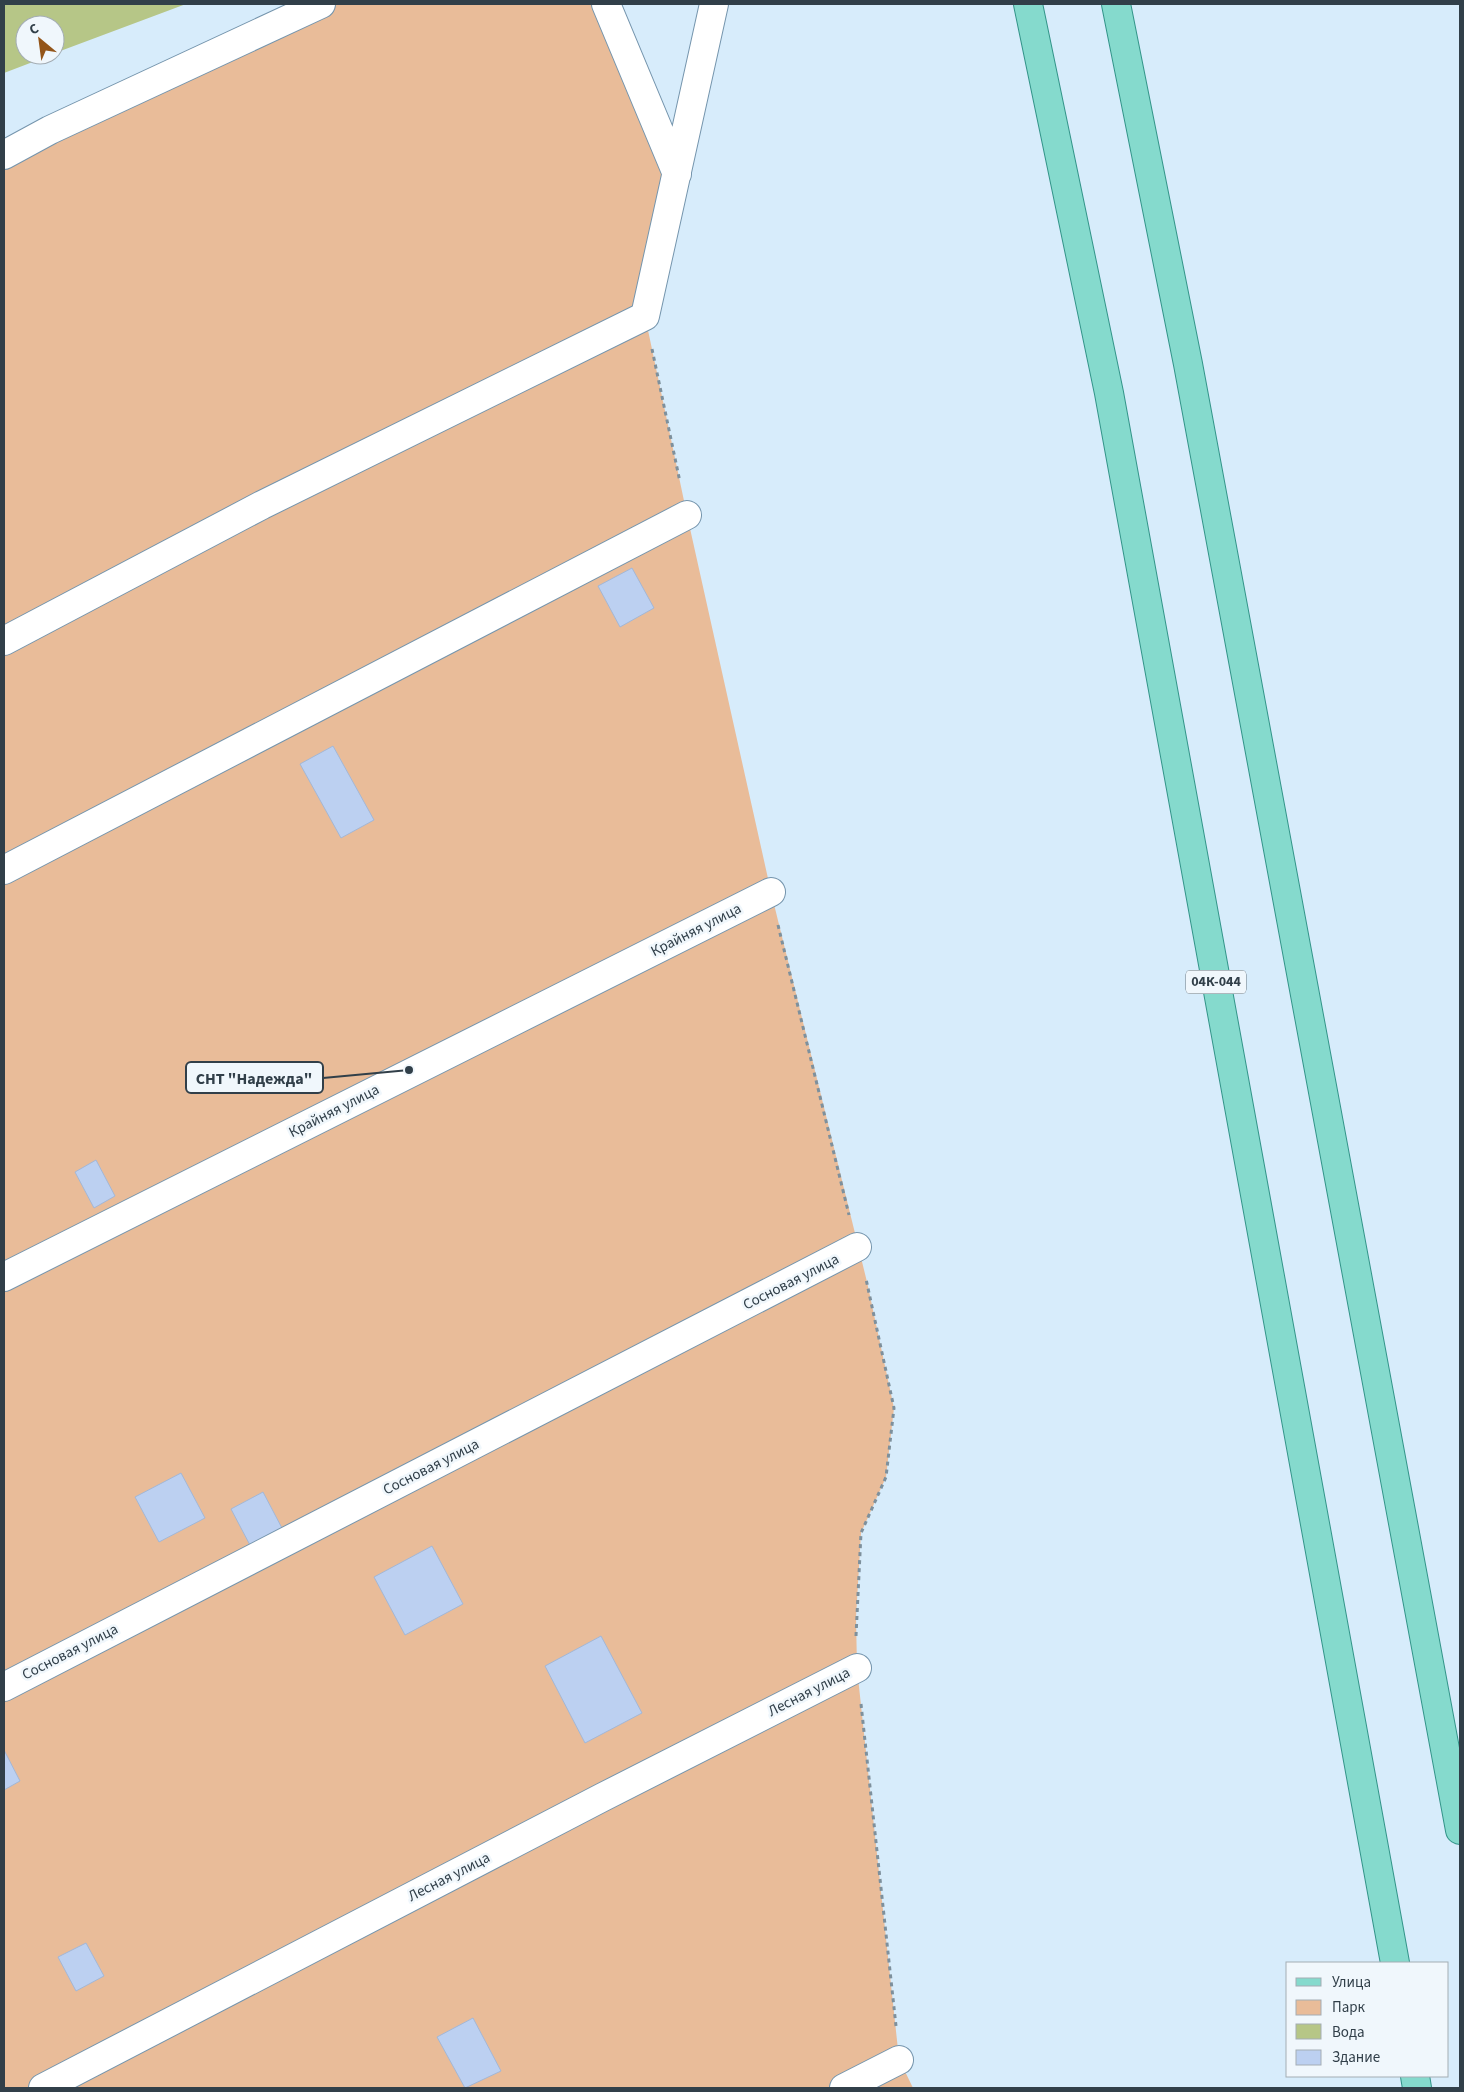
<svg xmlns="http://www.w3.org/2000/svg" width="1464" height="2092" font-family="'Source Sans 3',sans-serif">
  <rect width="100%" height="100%" fill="#d7ecfb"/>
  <!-- green -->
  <path fill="#e9bc99" d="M321,4H606L677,174L645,316L687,515L771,892L867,1282L894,1408L886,1477L861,1533L856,1617L857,1668L899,2059L913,2088H4V155Z"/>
  <!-- water -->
  <path fill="#b6c687" d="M4,4H186L55,53V25H25V55H51L4,73Z"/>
  <!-- building -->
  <path fill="#bcd0f1" stroke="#a3b7d6" d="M632,568L654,608L620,627L598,586Z
    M333,746L374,820L341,838L300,764Z
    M96,1160L115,1196L94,1208L75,1172Z
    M181,1473L205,1518L159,1542L135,1497Z
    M263,1492L283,1530L251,1547L231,1509Z
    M432,1546L463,1604L405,1635L374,1577Z
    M601,1636L642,1713L585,1743L545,1666Z
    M4,1750L20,1781L4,1790Z
    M86,1943L104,1976L76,1991L58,1957Z
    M473,2018L501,2071L465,2088L437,2037Z"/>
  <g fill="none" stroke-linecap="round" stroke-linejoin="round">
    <!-- minor casing -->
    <g stroke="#7595ad" stroke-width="30">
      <path id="minor" d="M606,4L677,174
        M4,155L50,130L321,4
        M4,641L262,505L645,316L714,4
        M4,870L687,515
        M4,1277L771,892
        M4,1687L857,1247
        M43,2088L603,1797L857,1668
        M844,2088L899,2060"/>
    </g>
    <!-- major casing -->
    <g stroke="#339489" stroke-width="30">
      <path id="major" d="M1028,4L1109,393L1395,1963
        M1116,4L1188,364L1460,1830
        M1415,2076L1417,2088"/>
    </g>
    <!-- path -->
    <path stroke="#7e909c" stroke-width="3" stroke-dasharray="4 4" stroke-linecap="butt" d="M652,349L680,482
      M778,925L849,1215
      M856,1636L861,1533L886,1477L894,1408L866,1279
      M861,1704L896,2026"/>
    <!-- minor -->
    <use href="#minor" stroke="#fff" stroke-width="28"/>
    <!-- major -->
    <use href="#major" stroke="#85dacd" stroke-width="28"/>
  </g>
  <g text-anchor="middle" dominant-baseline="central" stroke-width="5" stroke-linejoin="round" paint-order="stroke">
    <!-- shield labels -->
    <rect fill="#f0f7fc" stroke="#6a767f" stroke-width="1" x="1186" y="970.5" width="60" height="23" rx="4"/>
    <g font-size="14" font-weight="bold" fill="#313f49">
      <text x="1216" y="982">04К-044</text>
    </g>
    <!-- street labels -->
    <g font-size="15" fill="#313f49" stroke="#f0f7fc">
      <text transform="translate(696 930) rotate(-27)">Крайняя улица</text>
      <text transform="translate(334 1111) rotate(-27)">Крайняя улица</text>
      <text transform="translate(791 1282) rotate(-27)">Сосновая улица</text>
      <text transform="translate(431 1467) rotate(-27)">Сосновая улица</text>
      <text transform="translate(70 1652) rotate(-27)">Сосновая улица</text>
      <text transform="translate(809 1692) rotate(-27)">Лесная улица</text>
      <text transform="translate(449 1877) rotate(-27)">Лесная улица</text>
    </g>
  </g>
  <!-- callouts -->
  <path fill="none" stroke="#313f49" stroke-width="2" d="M409 1070L323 1078"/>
  <circle fill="#313f49" stroke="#f0f7fc" stroke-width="2" cx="409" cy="1070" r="5"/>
  <rect fill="#f0f7fc" stroke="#313f49" stroke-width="2" x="186" y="1062" width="137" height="31" rx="5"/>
  <g font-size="16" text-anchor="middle" font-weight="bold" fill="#313f49">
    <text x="254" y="1084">СНТ "Надежда"</text>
  </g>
  <!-- border -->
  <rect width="1464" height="2092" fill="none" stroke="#313f49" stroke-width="10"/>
  <!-- legend -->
  <rect x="1286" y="1962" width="162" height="115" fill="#f0f7fc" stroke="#a4adb4"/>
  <rect x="1296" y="1978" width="25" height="8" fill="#85dacd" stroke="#a4adb4"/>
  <text x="1332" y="1987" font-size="15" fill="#313f49">Улица</text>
  <rect x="1296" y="2000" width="25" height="15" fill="#e9bc99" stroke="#a4adb4"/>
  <text x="1332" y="2012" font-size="15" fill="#313f49">Парк</text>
  <rect x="1296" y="2024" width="25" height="15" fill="#b6c687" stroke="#a4adb4"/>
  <text x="1332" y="2037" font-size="15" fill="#313f49">Вода</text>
  <rect x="1296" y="2050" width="25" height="15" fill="#bcd0f1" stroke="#a4adb4"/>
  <text x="1332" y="2062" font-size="15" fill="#313f49">Здание</text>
  <!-- north arrow -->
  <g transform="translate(40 40) rotate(331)"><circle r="24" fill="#f0f7fc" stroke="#a4adb4"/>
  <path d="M0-4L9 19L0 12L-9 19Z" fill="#935519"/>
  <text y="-8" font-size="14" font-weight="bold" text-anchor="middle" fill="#313f49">С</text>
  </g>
</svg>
